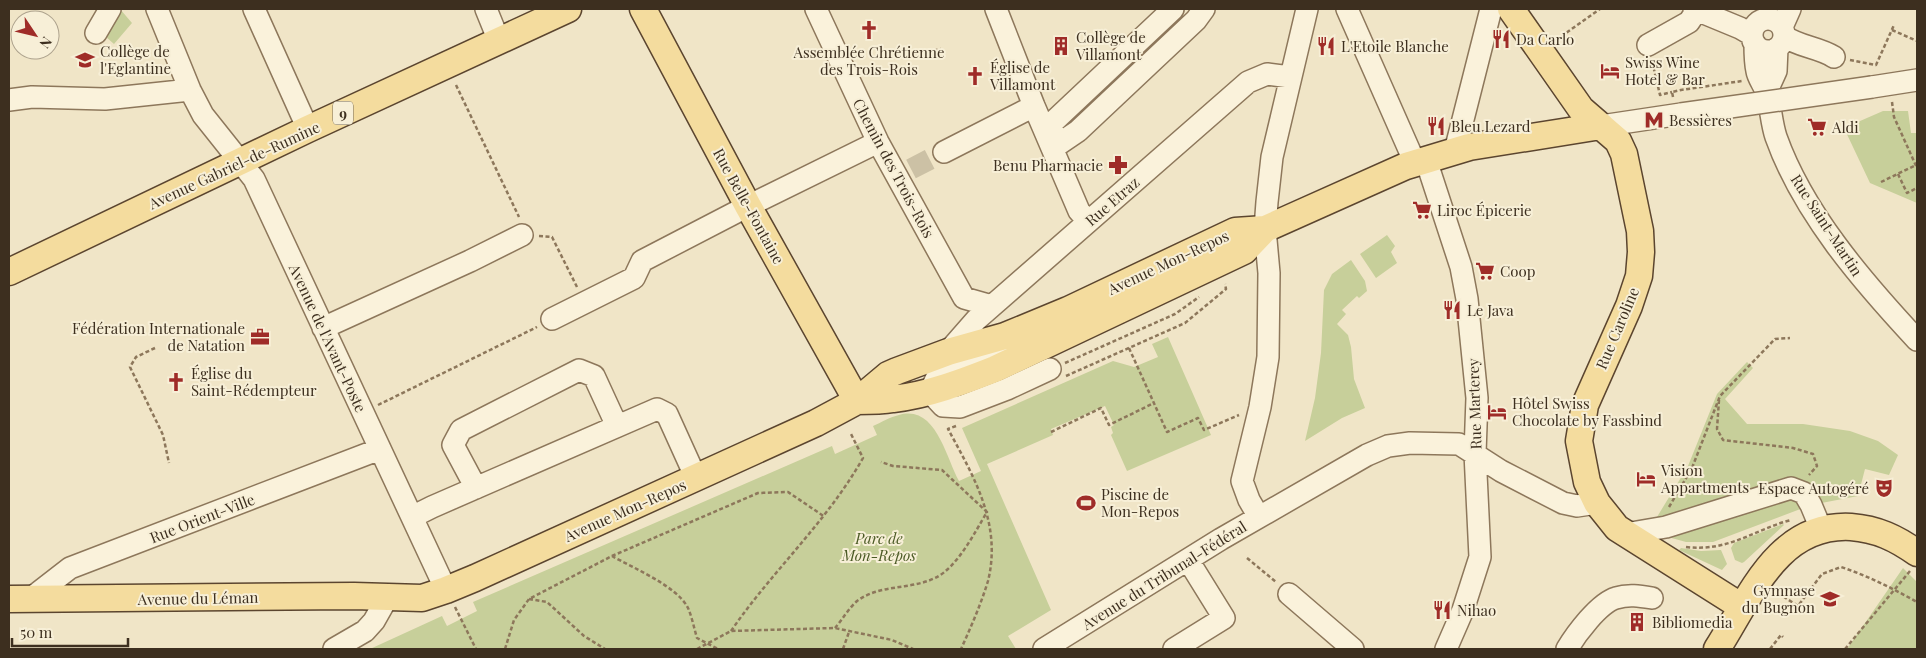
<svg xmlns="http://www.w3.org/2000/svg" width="1926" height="658" font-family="'Playfair Display',serif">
  <rect width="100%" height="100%" fill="#f0e5c7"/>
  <!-- green -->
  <path fill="#c7cf9a" d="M101,9H120L132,23L114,44L89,22Z
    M1883,111H1908L1911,133H1917V203L1870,183L1844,128Z
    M1387,235L1395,246L1391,252L1397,263L1376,278L1360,254Z
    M1351,260L1365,281L1367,291L1359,298L1357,296L1342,310L1346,314L1337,324L1348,335L1351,347L1354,379L1365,408L1342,418L1305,441L1315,398L1321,353L1324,290L1332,274Z
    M1168,337L1211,435L1127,471L1111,435L1113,433L1111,427L1114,425L1105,406L1051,429L1053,435L987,464L1051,610L1008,636L1016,649H370L442,616L447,626L477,611L473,602L832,446L835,454L877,435L873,426C882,422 890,417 899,415C936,404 946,458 959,481L981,471L962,428L1113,361L1134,367L1158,357L1152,344Z
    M1747,362L1753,368L1725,399L1747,424H1803L1850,431L1878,441L1898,455L1889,475L1865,469L1858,496L1811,505L1713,542H1686L1668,537L1665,519L1657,517L1688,466L1717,394Z
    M1783,524L1784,525L1744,562L1742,563L1735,560L1731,548L1734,543Z
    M1681,548L1701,551L1721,550L1727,564L1722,570L1679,550Z
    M1903,568L1917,582V649H1847Z"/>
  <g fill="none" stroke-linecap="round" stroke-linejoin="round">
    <!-- minor-tunnel -->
    <path stroke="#ccc1a5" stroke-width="21" stroke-dasharray="21 11" stroke-linecap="butt" d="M911,169L944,152"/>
    <!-- minor casing -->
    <g stroke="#8d775b" stroke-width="24">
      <path id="minor" d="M157,9L190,90L203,115L254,179L446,590
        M254,9L308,129
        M486,9L499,41
        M816,9L878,142L964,298L992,306
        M996,9L1034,106L1079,211L1088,221
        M1347,9L1415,163
        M1694,9L1740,28L1752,35
        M1752 35a16 16 0 1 1 32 0a16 16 0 1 1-32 0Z
        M1782,27L1790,9
        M96,33L110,9
        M1784,36C1799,47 1818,47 1834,57
        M1755,44C1755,53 1755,62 1757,71C1758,78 1764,85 1766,92C1771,106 1771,122 1776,137C1803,213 1863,282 1917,340
        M1648,45L1689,22L1697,10
        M1872,87L1917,80
        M1766,93L1776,71L1777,48
        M9,100L32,97L105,99L190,90
        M1601,126L1681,114
        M1053,145L1052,123L1173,9
        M1053,148L1078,131L1196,20L1204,9
        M1455,151L1491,9
        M944,152L1034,106
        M1426,160L1461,267L1467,299L1477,398L1475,453L1480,557L1463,610L1446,649
        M552,319L634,278L642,261L748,206L878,142
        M323,328L470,261L522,235
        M1025,340L937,377L930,392L943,406L960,407L1007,389L1050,369
        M948,352L976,320L1248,82L1267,74L1290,77
        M476,488L453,445L461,430L579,370L594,376L617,426
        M412,517L432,507L657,409L667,414L696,478
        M1259,517L1249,500L1242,481L1260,407L1268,357L1269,273L1265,229L1267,202L1272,157L1307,9
        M1625,534L1666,527L1791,488L1804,493L1811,505L1821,529
        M1289,594L1353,649
        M30,599L70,568L380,449
        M334,649L365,631L374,621L387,598
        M1044,649L1221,539L1367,455L1388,446L1410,443L1459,444L1501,471L1563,503L1577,506L1597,503
        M1174,649L1224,618L1188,560
        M1567,649C1576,634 1599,603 1616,598C1628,594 1640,596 1652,598"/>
    </g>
    <!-- major casing -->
    <g stroke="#5b452f" stroke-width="29">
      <path id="major" d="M643,9L748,206L857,401
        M1511,9L1581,109L1618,141L1624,154L1640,231L1641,252L1639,276L1629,306L1585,405L1579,441L1587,482L1597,503L1617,528L1742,607
        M9,272L308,129L568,9
        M857,401C869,401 881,401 893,399C928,395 962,382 995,369L1244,251L1265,229
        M9,599L354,596L422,598L446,590L475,578L816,423L857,401L888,375L897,371L948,352L1005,336L1068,310L1235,231L1265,229L1406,166L1469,147L1601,126
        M1717,649C1750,598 1777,523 1851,527C1877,529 1896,538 1917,553"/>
    </g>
    <!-- path -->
    <path stroke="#8d775b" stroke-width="2.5" stroke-dasharray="4 2.5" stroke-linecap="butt" d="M1892,30L1917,41
      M1556,40L1600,9
      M904,48L913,55L941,49
      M1850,60L1876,65L1894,25
      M1652,61L1660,95L1672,92
      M456,85L519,217
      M1673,97L1672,92L1681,90L1742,81
      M1892,102L1894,117L1917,168
      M1898,174L1907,193L1917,188
      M1881,182L1916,165
      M539,236L552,237L577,287
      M155,348L136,357L130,367L163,435L169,463
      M1129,348L1167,432L1198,418L1204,430L1239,415
      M1065,363L1175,314L1199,297
      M1066,376L1185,323L1226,289L1225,284
      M1719,400L1717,429L1723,440L1793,448L1813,454L1817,466L1809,475
      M378,405L537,327
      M956,426L948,429C974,477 1002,524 988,581C981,604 971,627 961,649
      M1051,432L1101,408L1109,425L1154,403
      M1669,507L1692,468L1720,396L1775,339L1790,338
      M1686,547C1729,552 1753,530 1791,520
      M612,556C633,568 677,586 688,608C692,617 694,628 697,638L718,649
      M1247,558L1276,582
      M1778,593L1798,606L1822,574L1841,567C1868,576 1892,588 1917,602
      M529,599L547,602L584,636L605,649
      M455,607L476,649
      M835,628C842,620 849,608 857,601C880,584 910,590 935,578C957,568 975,532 987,512L942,470L893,466L881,462
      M731,631C773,570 826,523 863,458L850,432
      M505,649L514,620L529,599L612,556L758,493L788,492L825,517
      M697,649L731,631L835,628L892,640L913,649
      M843,649L849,632
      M1770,649L1781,635L1783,637
      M1845,649L1910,571"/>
    <!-- minor -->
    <use href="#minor" stroke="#faf2db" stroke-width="21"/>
    <!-- major -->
    <use href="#major" stroke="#f4dc9e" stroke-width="26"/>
    <!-- rail -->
    <path stroke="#3d2f1f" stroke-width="4" stroke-dasharray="9 9" stroke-linecap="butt" d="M1682,118L1873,90"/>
    <!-- minor-bridge casing -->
    <g stroke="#8d775b" stroke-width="24" stroke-linecap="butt">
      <path id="minor-bridge" d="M1681,114L1872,87"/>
    </g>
    <!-- minor-bridge -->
    <use href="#minor-bridge" stroke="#faf2db" stroke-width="21"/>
  </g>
  <!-- icons -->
  <defs>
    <g id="church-bare" transform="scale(1.5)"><path d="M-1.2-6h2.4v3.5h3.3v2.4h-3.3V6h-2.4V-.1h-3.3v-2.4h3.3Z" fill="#9f2c28" stroke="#f7efd7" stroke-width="2.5" paint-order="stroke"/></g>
    <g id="restaurant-bare" transform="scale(1.5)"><path d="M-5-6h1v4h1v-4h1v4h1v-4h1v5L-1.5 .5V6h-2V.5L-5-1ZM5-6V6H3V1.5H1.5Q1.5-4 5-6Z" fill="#9f2c28" stroke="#f7efd7" stroke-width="2.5" paint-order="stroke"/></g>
    <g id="building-bare" transform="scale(1.5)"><path d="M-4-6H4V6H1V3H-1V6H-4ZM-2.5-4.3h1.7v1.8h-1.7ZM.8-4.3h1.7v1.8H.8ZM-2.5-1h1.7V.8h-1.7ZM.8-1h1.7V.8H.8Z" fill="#9f2c28" stroke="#f7efd7" stroke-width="2.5" paint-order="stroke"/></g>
    <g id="school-bare" transform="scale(1.5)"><path d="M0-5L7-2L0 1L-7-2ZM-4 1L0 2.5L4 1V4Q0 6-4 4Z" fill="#9f2c28" stroke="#f7efd7" stroke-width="2.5" paint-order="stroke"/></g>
    <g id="hotel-bare" transform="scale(1.5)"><path d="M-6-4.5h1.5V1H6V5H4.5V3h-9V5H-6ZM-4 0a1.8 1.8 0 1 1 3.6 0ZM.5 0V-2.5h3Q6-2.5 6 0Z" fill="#9f2c28" stroke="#f7efd7" stroke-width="2.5" paint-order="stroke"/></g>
    <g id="metro-bare" transform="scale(1.5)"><path d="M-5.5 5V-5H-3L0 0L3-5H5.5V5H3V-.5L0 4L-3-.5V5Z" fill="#9f2c28" stroke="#f7efd7" stroke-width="2.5" paint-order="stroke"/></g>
    <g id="supermarket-bare" transform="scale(1.5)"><path d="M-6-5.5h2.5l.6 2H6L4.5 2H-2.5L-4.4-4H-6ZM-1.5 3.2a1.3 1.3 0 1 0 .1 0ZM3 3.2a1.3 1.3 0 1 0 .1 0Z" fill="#9f2c28" stroke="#f7efd7" stroke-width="2.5" paint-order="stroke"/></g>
    <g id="pharmacy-bare" transform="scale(1.5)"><path d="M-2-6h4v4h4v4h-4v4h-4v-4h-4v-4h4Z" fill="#9f2c28" stroke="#f7efd7" stroke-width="2.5" paint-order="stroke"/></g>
    <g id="office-bare" transform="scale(1.5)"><path d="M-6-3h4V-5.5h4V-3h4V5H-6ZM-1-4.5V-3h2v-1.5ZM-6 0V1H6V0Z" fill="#9f2c28" stroke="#f7efd7" stroke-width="2.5" paint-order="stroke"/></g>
    <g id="theatre-bare" transform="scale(1.5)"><path d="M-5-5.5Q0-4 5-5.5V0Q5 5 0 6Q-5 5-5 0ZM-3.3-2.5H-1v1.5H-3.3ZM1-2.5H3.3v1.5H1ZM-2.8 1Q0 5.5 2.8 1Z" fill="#9f2c28" stroke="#f7efd7" stroke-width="2.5" paint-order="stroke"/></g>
    <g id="stadium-bare" transform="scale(1.5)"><path d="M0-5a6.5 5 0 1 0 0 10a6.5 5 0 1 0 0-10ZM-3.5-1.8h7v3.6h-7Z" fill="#9f2c28" stroke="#f7efd7" stroke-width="2.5" paint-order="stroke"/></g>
  </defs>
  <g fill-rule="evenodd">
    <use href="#church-bare" x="869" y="30"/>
    <use href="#restaurant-bare" x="1501" y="39"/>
    <use href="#building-bare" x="1061" y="46"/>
    <use href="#restaurant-bare" x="1326" y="46"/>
    <use href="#school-bare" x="85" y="60"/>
    <use href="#hotel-bare" x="1610" y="71"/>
    <use href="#church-bare" x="975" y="76"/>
    <use href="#metro-bare" x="1654" y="120"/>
    <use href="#restaurant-bare" x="1436" y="126"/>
    <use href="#supermarket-bare" x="1817" y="127"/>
    <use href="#pharmacy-bare" x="1118" y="165"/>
    <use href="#supermarket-bare" x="1422" y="210"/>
    <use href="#supermarket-bare" x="1485" y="271"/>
    <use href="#restaurant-bare" x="1452" y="310"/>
    <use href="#office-bare" x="260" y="337"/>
    <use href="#church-bare" x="176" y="382"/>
    <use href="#hotel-bare" x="1497" y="412"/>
    <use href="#hotel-bare" x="1646" y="479"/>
    <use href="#theatre-bare" x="1884" y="488"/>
    <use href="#stadium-bare" x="1086" y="503"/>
    <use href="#school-bare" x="1830" y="599"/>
    <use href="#restaurant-bare" x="1442" y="610"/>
    <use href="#building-bare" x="1637" y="622"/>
  </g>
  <g text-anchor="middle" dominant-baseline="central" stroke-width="4" stroke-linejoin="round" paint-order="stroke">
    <!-- shield labels -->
    <rect fill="#f7efd7" stroke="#756956" stroke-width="1" x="333" y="101.5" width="20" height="23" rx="4"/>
    <g font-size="14" font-weight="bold" fill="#3d2f1f">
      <text x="343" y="113">9</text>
    </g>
    <!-- poi labels -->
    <g font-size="15" fill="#3d2f1f" stroke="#f7efd7" text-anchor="start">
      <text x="1076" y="37">Collège de<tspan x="1076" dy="17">Villamont</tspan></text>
      <text x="1516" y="39">Da Carlo</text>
      <text x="1341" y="46">L'Etoile Blanche</text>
      <text x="100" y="51">Collège de<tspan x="100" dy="17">l'Eglantine</tspan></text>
      <text x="869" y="52" text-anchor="middle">Assemblée Chrétienne<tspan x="869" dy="17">des Trois-Rois</tspan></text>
      <text x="1625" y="62">Swiss Wine<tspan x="1625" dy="17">Hotel &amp; Bar</tspan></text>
      <text x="990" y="67">Église de<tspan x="990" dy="17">Villamont</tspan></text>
      <text x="1669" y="120">Bessières</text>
      <text x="1451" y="126">Bleu Lezard</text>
      <text x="1832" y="127">Aldi</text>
      <text x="1103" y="165" text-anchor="end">Benu Pharmacie</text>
      <text x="1437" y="210">Liroc Épicerie</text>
      <text x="1500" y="271">Coop</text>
      <text x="1467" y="310">Le Java</text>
      <text x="245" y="328" text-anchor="end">Fédération Internationale<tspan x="245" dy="17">de Natation</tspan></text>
      <text x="191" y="373">Église du<tspan x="191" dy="17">Saint-Rédempteur</tspan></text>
      <text x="1512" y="403">Hôtel Swiss<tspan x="1512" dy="17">Chocolate by Fassbind</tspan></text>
      <text x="1661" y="470">Vision<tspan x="1661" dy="17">Appartments</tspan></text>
      <text x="1869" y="488" text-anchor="end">Espace Autogéré</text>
      <text x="1101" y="494">Piscine de<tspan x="1101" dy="17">Mon-Repos</tspan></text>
      <text x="1815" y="590" text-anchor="end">Gymnase<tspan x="1815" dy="17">du Bugnon</tspan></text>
      <text x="1457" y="610">Nihao</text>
      <text x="1652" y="622">Bibliomedia</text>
    </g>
    <!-- street labels -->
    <g font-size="15" fill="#3d2f1f" stroke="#f7efd7">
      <text transform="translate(234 165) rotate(-25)">Avenue Gabriel-de-Rumine</text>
      <text transform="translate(894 168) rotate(62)">Chemin des Trois-Rois</text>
      <text transform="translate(1112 201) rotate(-41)">Rue Etraz</text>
      <text transform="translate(749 206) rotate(61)">Rue Belle-Fontaine</text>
      <text transform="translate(1827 225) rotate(57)">Rue Saint-Martin</text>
      <text transform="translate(1168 262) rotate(-25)">Avenue Mon-Repos</text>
      <text transform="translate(1617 328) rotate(-67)">Rue Caroline</text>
      <text transform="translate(328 338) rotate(65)">Avenue de l'Avant-Poste</text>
      <text transform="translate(1474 404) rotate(-92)">Rue Marterey</text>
      <text transform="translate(625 510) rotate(-24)">Avenue Mon-Repos</text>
      <text transform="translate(202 518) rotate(-21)">Rue Orient-Ville</text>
      <text transform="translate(1164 575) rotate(-32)">Avenue du Tribunal-Fédéral</text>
      <text transform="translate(198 598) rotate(-1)">Avenue du Léman</text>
    </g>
    <!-- park labels -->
    <g font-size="15" font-style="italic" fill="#4b5a25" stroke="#f7efd7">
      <text x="879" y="538">Parc de<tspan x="879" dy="17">Mon-Repos</tspan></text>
    </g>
  </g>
  <!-- border -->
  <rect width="1926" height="658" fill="none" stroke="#3d2f1f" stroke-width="20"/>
  <!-- north arrow -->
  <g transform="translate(35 35) rotate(125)"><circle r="24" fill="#f7efd7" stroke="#ada28d"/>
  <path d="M0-4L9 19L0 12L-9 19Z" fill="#9f2c28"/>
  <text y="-8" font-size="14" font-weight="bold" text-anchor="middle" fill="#3d2f1f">N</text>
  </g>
  <!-- scale -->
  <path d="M12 638v8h116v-8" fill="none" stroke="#3d2f1f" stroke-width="2.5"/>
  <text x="20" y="638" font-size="15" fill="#3d2f1f" stroke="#f7efd7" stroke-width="4" paint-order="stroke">50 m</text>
</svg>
